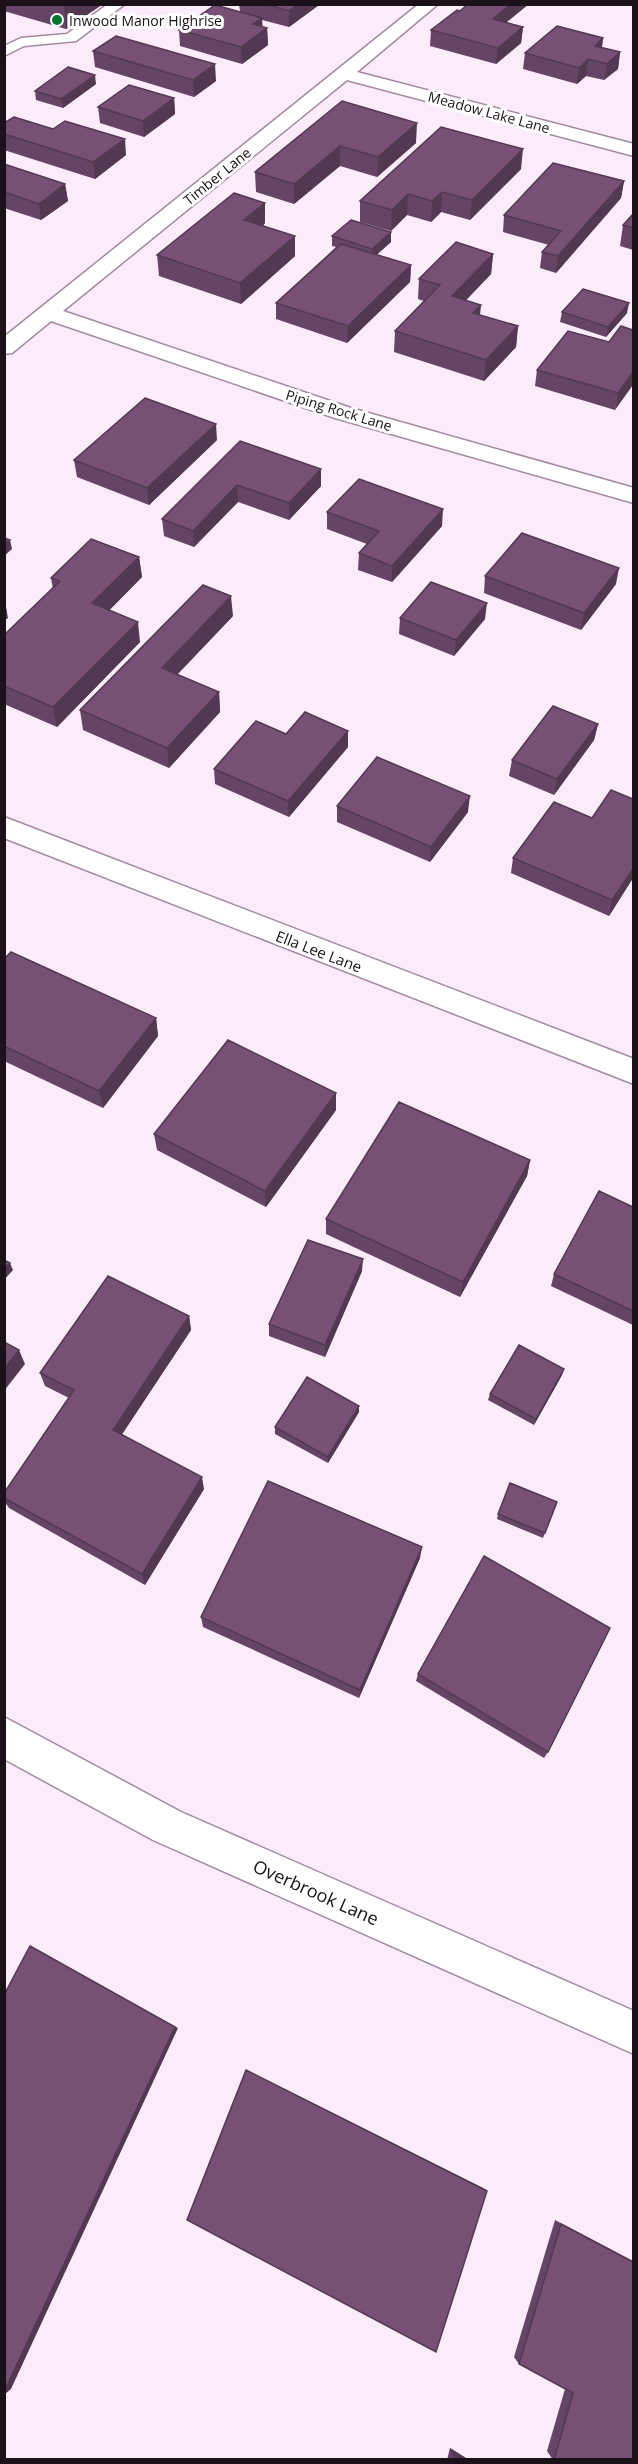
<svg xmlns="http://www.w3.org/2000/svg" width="638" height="2464" font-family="'Open Sans',sans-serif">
  <rect width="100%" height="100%" fill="#fcecfb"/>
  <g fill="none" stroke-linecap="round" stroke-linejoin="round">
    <!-- lane casing -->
    <g stroke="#a28aa0" stroke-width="3">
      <path id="lane" d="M108,4H125L76,41L24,46L4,56V46L21,38L67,34Z"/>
    </g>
    <!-- street casing -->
    <g stroke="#a28aa0" stroke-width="3">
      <path id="street" d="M419,4H438L357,72L634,144V156L347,80L63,311L351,408L634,488V503L335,418L51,321L12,353L4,354V337Z
        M4,817L634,1059V1084L4,838Z
        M4,1717L181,1812L634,2011V2054L153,1840L4,1759Z"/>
    </g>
    <!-- lane -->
    <use href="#lane" fill="#fff" fill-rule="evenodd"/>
    <!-- street -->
    <use href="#street" fill="#fff" fill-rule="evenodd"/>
  </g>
  <!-- wall -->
  <path fill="#654565" d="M4,4H103L66,29L4,11Z
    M239,4H319V5L289,27L262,20V27L267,28L268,45L242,64L180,46L179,30L240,11Z
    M506,23L523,27L521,43L496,64L430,46L431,30Z
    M603,38L602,48L620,52L618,69L604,80L586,76L577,84L523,69L525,53Z
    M93,51L216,81L194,97L95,67Z
    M96,84L63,108L36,100L35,91Z
    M174,98L175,114L144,137L100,123L98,107Z
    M342,101L416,143L377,177L340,166L294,204L256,192L255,172Z
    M4,123L126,155L95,179L4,150Z
    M4,164L65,184L68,201L41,220L4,208Z
    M521,169L470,220L441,212L431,222L407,215L391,231L360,222V201Z
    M624,181L621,198L556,273L540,268L542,252L549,245L503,232L504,215Z
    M265,203V223L263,226L295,256L241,304L159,276L157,255Z
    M633,214V250L620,246L623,225Z
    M332,236L391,242L376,255L411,265L410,282L347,343L276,319V303L336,247L332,246Z
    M493,254L491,274L466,300L480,315L518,326L516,347L484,381L394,352L395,331L424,301L418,299L419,279Z
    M562,312L627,313L606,337L560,322Z
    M633,330L615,410L535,386L537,370L609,342Z
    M217,440L149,505L77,477L74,460Z
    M240,441L321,486L289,520L238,502L194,547L164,536L162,519Z
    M327,512L442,526L392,582L358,570L359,553L367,544L327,529Z
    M139,557L142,577L109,610L140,642L57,727L4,704V635L53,589L51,578Z
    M485,576L616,584L581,630L484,593Z
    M233,616L177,675L219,692L220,712L169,768L83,730L80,710Z
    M400,618L485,619L454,656L399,634Z
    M598,724L594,740L554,795L509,776L512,760Z
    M348,731V747L289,817L215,784L214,769L286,734Z
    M337,806L468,812L430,862L337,822Z
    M513,858L633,878L609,916L511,873Z
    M4,959L156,1018L158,1036L103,1108L4,1061Z
    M336,1110L266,1207L157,1150L154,1134Z
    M530,1160L527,1176L460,1297L326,1234V1219Z
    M633,1207V1325L551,1286L554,1274Z
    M362,1271L325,1357L269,1336V1324Z
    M189,1316L191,1330L122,1434L204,1489L145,1585L9,1508L4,1501V1493L69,1398L45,1386L40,1373Z
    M562,1375L534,1425L488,1400L490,1394Z
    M359,1406V1412L328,1463L275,1434V1427Z
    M557,1502L543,1538L497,1519L498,1514Z
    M420,1558L359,1698L203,1627L201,1617Z
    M418,1674L548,1752L544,1758L416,1681Z
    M555,2220L633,2261V2460H553L547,2451L565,2389L519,2364L514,2357Z
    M450,2448L469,2460H447Z"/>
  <!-- shaded-wall -->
  <path fill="#533852" d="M66,4H103L66,29L64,6Z
    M298,4L319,5L289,27V11Z
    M511,4H529L491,35L493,19Z
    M262,18L263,32L267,28L268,45L242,64L241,47L253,24Z
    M523,27L521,43L496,64L498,48Z
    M603,38L601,54L595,46Z
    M620,52L618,69L604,80L607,64Z
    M588,59L586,76L577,84L579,68Z
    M215,64L216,81L194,97L193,80Z
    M95,75L96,84L63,108L61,99Z
    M174,98L175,114L144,137L143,121Z
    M417,123L416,143L377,177L378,157Z
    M125,139L126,155L95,179L93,162Z
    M340,146V166L294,204V184Z
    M523,149L521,169L470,220L472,200Z
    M624,181L621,198L556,273L558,256Z
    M65,184L68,201L41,220L39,204Z
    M442,192L441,212L431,222L432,201Z
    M408,194L407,215L391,231L392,210Z
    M265,203V223L245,240L244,220Z
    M391,232V242L372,259V249Z
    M295,236V256L241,304L240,283Z
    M493,254L491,274L450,317L452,296Z
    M411,265L410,282L347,343L348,326Z
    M629,303L627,313L606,337L608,327Z
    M481,305L479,326L473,313Z
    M518,326L516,347L484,381L486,360Z
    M633,372V385L615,410L618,393Z
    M216,424L217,440L149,505L147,488Z
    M321,469V486L289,520V503Z
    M237,485L238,502L194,547L193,531Z
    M443,509L442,526L392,582V566Z
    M10,540L12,549L4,556V544Z
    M139,557L142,577L96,624L92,603Z
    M619,568L616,584L581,630L584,613Z
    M231,596L233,616L164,688L162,668Z
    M5,601L8,618L4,621V602Z
    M487,603L485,619L454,656L456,640Z
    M138,622L140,642L57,727L53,707Z
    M219,692L220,712L169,768L167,748Z
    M598,724L594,740L554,795L557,779Z
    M348,731V747L289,817L288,801Z
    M470,796L468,812L430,862L431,847Z
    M633,869V878L609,916L612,900Z
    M156,1018L158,1036L103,1108L99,1091Z
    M336,1093V1110L266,1207L265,1191Z
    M530,1160L527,1176L460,1297L463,1282Z
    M363,1259L362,1271L325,1357V1345Z
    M10,1263L13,1270L4,1280V1269Z
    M189,1316L191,1330L117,1442L113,1430Z
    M19,1350L25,1364L4,1391V1369Z
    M564,1369L562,1375L534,1425L536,1419Z
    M359,1406V1412L328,1463V1457Z
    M202,1477L204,1489L145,1585L142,1574Z
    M422,1547L420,1558L359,1698L360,1690Z
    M30,1946L178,2028L11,2389L4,2395Z
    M246,2070L483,2188L487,2191Z
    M450,2448L469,2460H458L453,2456Z"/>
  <!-- building -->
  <path fill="#765075" stroke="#533852" stroke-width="1.5" d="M265,4H298L289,11Z
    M468,4H511L493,19L523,27L498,48L431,30L457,10L460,11Z
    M215,5L262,18L253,24L267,28L241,47L179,30Z
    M557,26L603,38L595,46L620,52L607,64L588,59L579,68L525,53Z
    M116,36L215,64L193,80L93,51Z
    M68,67L95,75L61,99L35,91Z
    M129,85L174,98L143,121L98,107Z
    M342,101L417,123L378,157L340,146L294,184L255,172Z
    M14,117L53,129L65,121L125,139L93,162L4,134V123Z
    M441,127L523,149L472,200L442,192L432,201L408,194L392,210L360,201Z
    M553,163L624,181L558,256L542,252L561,231L504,215Z
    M4,164L65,184L39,204L4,192Z
    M234,193L265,203L244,220L295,236L240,283L157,255Z
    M633,214V228L623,225Z
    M351,220L391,232L372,249L332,236Z
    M456,242L493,254L452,296L481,305L473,313L518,326L486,360L395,331L440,285L419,279Z
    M341,244L411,265L348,326L276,303Z
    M583,289L629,303L608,327L562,312Z
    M621,326L633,330V372L618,393L537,370L568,331L609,342Z
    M145,398L216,424L147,488L74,460Z
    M240,441L321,469L289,503L237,485L193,531L162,519Z
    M359,479L443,509L392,566L359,553L379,531L327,512Z
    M522,533L619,568L584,613L485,576Z
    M4,538L10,540L4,544Z
    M91,539L139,557L92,603L138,622L53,707L4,686V635L60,581L51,578Z
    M431,582L487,603L456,640L400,618Z
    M203,585L231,596L162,668L219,692L167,748L80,710Z
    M553,706L598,724L557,779L512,760Z
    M305,712L348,731L288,801L214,769L256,721L286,734Z
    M377,757L470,796L431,847L337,806Z
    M611,790L633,799V869L612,900L513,858L554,802L592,818Z
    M11,952L156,1018L99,1091L4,1046V959Z
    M228,1040L336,1093L265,1191L154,1134Z
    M399,1102L530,1160L463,1282L326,1219Z
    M599,1191L633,1207V1311L554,1274Z
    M308,1240L363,1259L325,1345L269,1324Z
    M4,1260L10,1263L4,1269Z
    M108,1276L189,1316L113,1430L202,1477L142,1574L4,1498V1493L74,1390L40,1373Z
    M4,1342L19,1350L4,1369Z
    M519,1345L564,1369L536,1419L490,1394Z
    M307,1377L359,1406L328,1457L275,1427Z
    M268,1481L422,1547L360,1690L201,1617Z
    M510,1483L557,1502L545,1533L498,1514Z
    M484,1556L610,1628L548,1752L418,1674Z
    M30,1946L175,2027L4,2392V1995Z
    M246,2070L487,2191L436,2352L187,2220Z
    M561,2224L633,2262V2460H554L573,2393L519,2364Z"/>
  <!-- markers -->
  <circle fill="#00762b" stroke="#fff" stroke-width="2" cx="57" cy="20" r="6"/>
  <g text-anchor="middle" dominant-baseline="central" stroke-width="6" stroke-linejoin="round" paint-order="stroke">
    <!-- far-poi labels -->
    <g font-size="14" fill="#1a1119" stroke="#fff" text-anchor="start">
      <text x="69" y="20">Inwood Manor Highrise</text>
    </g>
    <!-- far-street labels -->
    <g font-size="14" fill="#1a1119" stroke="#fff">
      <text transform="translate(489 112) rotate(15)">Meadow Lake Lane</text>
      <text transform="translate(217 176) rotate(-39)">Timber Lane</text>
      <text transform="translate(339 410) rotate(17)">Piping Rock Lane</text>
    </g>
    <!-- street labels -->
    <g font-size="15" fill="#1a1119" stroke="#fff">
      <text transform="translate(319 951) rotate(21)">Ella Lee Lane</text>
    </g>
    <!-- near-street labels -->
    <g font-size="18" fill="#1a1119" stroke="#fff">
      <text transform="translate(316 1892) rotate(24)">Overbrook Lane</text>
    </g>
  </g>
  <!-- border -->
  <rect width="638" height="2464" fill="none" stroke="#1a1119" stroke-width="12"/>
</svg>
